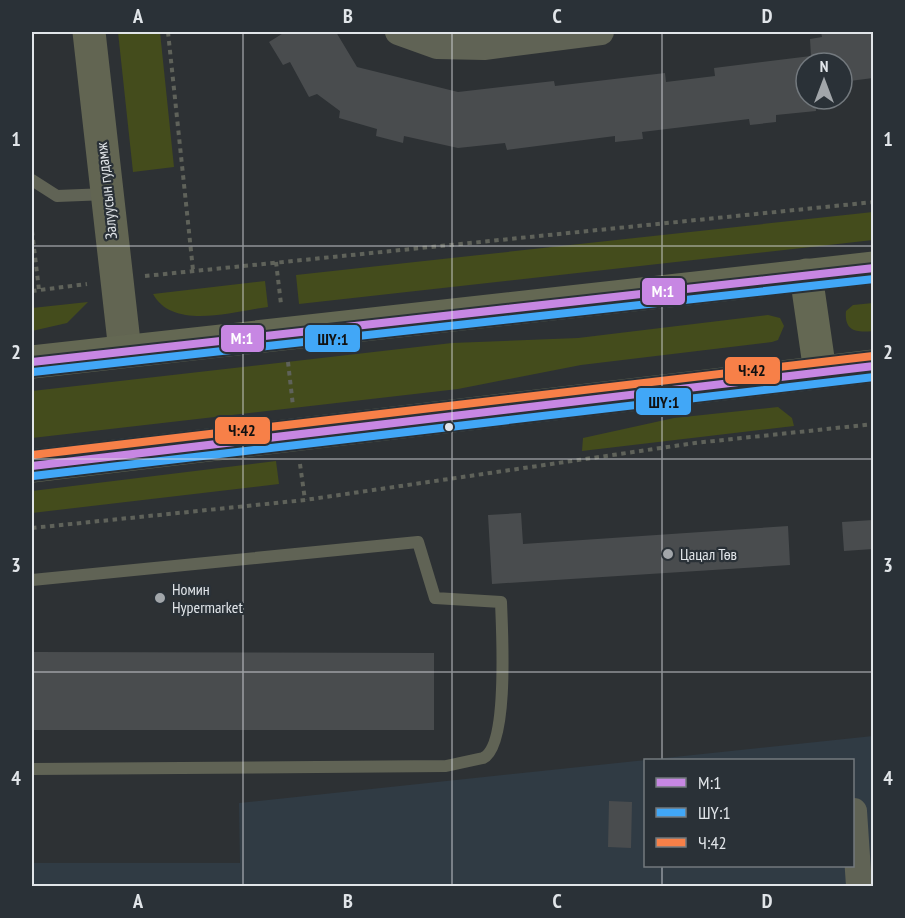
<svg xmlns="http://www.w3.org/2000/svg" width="905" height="918" font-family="'PT Sans Narrow',sans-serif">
  <rect width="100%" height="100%" fill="#2d3134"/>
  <!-- built -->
  <path fill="#303b44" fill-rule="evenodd" d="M873,736V886H32V863H240L239,803ZM646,760H852V866H646Z"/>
  <!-- green -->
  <path fill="#444c1c" d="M118,32H160L174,167L133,172Z
    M873,212V240L299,304L296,275Z
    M265,281L268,307C235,311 173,331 153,294Z
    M88,302L67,323L32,331V308Z
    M873,303V331C856,333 844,331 846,311L853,305Z
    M768,315L780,318L784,326L778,340L772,342L581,365L458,389L32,438V391L452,343L578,338Z
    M778,407L792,418L794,426L582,451L583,438L674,418Z
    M276,461L279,484L32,513V491Z"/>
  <!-- building -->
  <path fill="#494c4e" d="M285,32H336L357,67L458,92L554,81L555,86L665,73L666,82L715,76L714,68L811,56L810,39L822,37L821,32H873V78L842,82V63H806V99H815L816,111L776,115V122L750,125L749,119L642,132L643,139L615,142V136L507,150L505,143L458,148L404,136L403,143L376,136L377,129L339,118L340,111L317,94L309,97L290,62L283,65L269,42Z
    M521,513L523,544L788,526L790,565L492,584L488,515Z
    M873,520V549L844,551L842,522Z
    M32,652L434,653V730H32Z
    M609,801L632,802L631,848L608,847Z"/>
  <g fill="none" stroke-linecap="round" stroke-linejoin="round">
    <!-- path -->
    <path stroke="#5f625a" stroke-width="4" stroke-dasharray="4.5 4.5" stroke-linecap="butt" d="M168,32L193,270
      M32,231L39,290
      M276,262L281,304
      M145,276L874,202
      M32,291L87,284
      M288,362L293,406
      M300,464L305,500
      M32,528L305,500L695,443L874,424"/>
    <!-- lane -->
    <path stroke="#606355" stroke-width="12" d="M32,180L57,196L107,194
      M32,580L418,542L435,598L501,602C502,630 509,746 483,758L446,766L32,769"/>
    <!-- street -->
    <path stroke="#606355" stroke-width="26" d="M398,32L437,46L484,47L601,32
      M854,811L859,886"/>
    <!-- secondary -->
    <path stroke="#626552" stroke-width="33" d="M89,32L125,351"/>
    <!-- highway -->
    <path stroke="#646853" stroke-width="33" d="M806,275L820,372
      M32,362L874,268
      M32,466L874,366"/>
    <!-- bus-1 casing -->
    <g stroke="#2a3137" stroke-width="12">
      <path id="bus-1" d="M32,362L874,268
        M32,466L874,366"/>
    </g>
    <!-- bus-2 casing -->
    <g stroke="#2a3137" stroke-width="12">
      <path id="bus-2" d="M33,372L874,279
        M33,476L874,377"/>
    </g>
    <!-- bus-3 casing -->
    <g stroke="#2a3137" stroke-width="12">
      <path id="bus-3" d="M32,455L873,356"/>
    </g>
    <!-- bus-1 -->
    <use href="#bus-1" stroke="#c787e3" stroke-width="8"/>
    <!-- bus-2 -->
    <use href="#bus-2" stroke="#41a7f7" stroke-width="8"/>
    <!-- bus-3 -->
    <use href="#bus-3" stroke="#f78048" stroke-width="8"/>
  </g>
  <!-- grid -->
  <path fill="none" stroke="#e1e5e9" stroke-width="1.5" stroke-opacity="0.55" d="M243,32V886M452,32V886M662,32V760M32,246H874M32,459H874M32,672H874M662,866V886"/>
  <!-- markers -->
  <circle fill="#e1e5e9" stroke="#2a3137" stroke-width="2" cx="449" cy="427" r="5"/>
  <g fill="#a2a6aa" stroke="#2a3137" stroke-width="2">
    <circle cx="668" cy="554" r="6"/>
    <circle cx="160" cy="598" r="6"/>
  </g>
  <g text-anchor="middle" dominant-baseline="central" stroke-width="4.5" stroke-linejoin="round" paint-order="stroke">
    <!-- street labels -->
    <g font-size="16" fill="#e1e5e9" stroke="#2a3137">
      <text transform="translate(106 191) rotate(-96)">Залуусын гудамж</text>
    </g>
    <!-- poi labels -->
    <g font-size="16" fill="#e1e5e9" stroke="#2a3137" text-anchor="start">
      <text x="680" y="554">Цацал Төв</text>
      <text x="172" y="589">Номин<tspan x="172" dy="18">Hyрermarket</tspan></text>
    </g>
  </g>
  <g stroke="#2a3137" stroke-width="2">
    <rect x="641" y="277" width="45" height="29" rx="6" fill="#c787e3"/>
    <rect x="220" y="324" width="45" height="29" rx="6" fill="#c787e3"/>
    <rect x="304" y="324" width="57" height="29" rx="6" fill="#41a7f7"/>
    <rect x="724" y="356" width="57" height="29" rx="6" fill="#f78048"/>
    <rect x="635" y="387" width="57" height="29" rx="6" fill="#41a7f7"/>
    <rect x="214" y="416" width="57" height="29" rx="6" fill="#f78048"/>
  </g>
  <g font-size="16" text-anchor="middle" font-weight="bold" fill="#fff">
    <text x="663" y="297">М:1</text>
    <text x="242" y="344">М:1</text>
  </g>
  <g font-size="16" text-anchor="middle" font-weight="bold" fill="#111">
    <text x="333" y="345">ШҮ:1</text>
    <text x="752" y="376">Ч:42</text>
    <text x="664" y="408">ШҮ:1</text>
    <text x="242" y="436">Ч:42</text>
  </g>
  <!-- border -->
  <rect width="905" height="918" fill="none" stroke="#2a3137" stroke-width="66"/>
  <!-- legend -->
  <rect x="644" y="759" width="210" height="108" fill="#2a3137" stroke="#73797e" stroke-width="1.5"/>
  <rect x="656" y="778" width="30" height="9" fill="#c787e3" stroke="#73797e" stroke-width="1.5"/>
  <text x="698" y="789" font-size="18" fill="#e1e5e9">М:1</text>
  <rect x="656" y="808" width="30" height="9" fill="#41a7f7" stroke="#73797e" stroke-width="1.5"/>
  <text x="698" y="819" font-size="18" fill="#e1e5e9">ШҮ:1</text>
  <rect x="656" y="838" width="30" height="9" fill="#f78048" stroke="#73797e" stroke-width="1.5"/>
  <text x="698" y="849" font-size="18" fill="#e1e5e9">Ч:42</text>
  <!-- north arrow -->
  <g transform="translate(824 81)"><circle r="28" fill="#2a3137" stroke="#73797e" stroke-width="1.5"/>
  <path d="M0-4.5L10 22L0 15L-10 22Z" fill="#a2a6aa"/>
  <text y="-9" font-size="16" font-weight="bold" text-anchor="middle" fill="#e1e5e9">N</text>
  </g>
  <rect x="33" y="33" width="839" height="852" fill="none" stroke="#e1e5e9" stroke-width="2"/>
  <g font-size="20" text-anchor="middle" font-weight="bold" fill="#e1e5e9">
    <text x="138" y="23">A</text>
    <text x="348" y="23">B</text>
    <text x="557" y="23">C</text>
    <text x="767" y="23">D</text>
    <text x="16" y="146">1</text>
    <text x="888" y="146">1</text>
    <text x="16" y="359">2</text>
    <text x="888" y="359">2</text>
    <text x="16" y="572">3</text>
    <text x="888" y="572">3</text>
    <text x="16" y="785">4</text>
    <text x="888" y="785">4</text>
    <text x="138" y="908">A</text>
    <text x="348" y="908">B</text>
    <text x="557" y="908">C</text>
    <text x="767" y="908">D</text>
  </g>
</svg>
